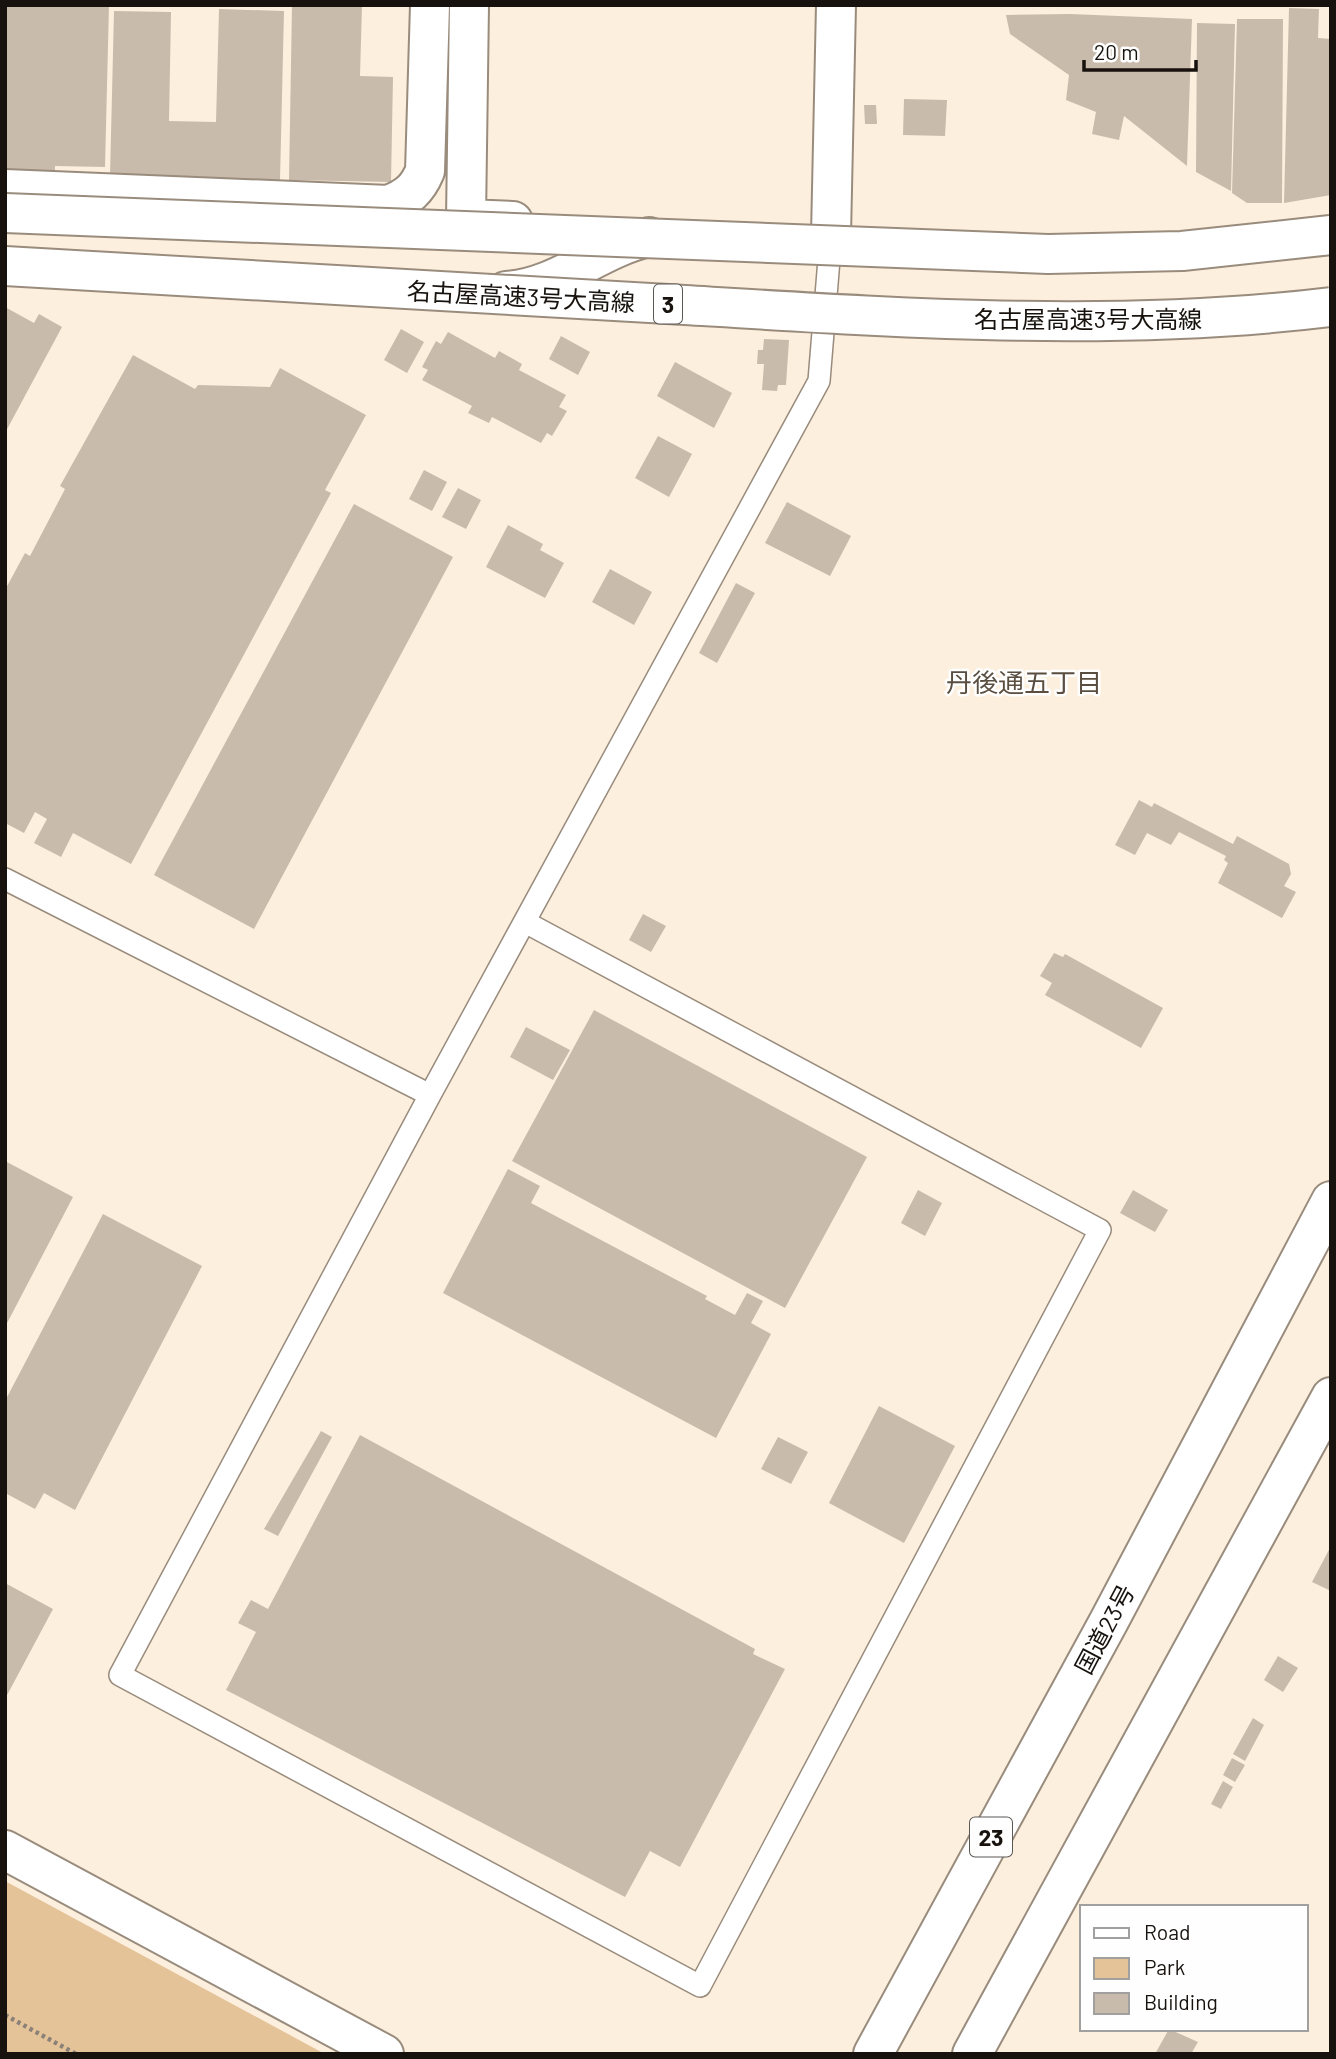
<svg xmlns="http://www.w3.org/2000/svg" width="1336" height="2059" font-family="Barlow,'Noto Sans JP',sans-serif">
  <rect width="100%" height="100%" fill="#fdefde"/>
  <!-- green -->
  <path fill="#e5c399" d="M5,1881L325,2054H5Z"/>
  <!-- building -->
  <path fill="#c9bbac" d="M5,5H109L105,167L55,166V171L5,169Z
    M292,5H362L360,76L393,77L391,182L289,180Z
    M1289,8L1319,9L1318,38L1331,39V195L1284,203Z
    M219,9L284,11L280,180L110,176L114,11L171,12L169,121L216,122Z
    M1070,14L1192,19L1187,166L1124,116L1119,140L1092,134L1096,112L1066,100L1069,75L1010,34L1006,15Z
    M1237,19H1283L1282,203H1247L1232,193Z
    M1197,23L1235,24L1231,191L1196,172Z
    M904,99L947,100L945,136L903,135Z
    M864,105H876L877,124H865Z
    M5,307L34,323L39,314L62,327L5,433Z
    M401,329L424,342L407,373L384,360Z
    M448,332L495,358L499,351L522,364L519,370L566,395L559,407L567,411L552,436L547,433L541,443L492,417L489,423L468,413L472,406L422,380L428,370L422,367L436,341L441,344Z
    M561,336L590,352L578,375L549,359Z
    M764,339L789,340L786,385H778L777,391L762,390L764,364H757L758,350H763Z
    M133,355L195,389L198,385L270,387L280,368L366,415L325,490L331,493L131,864L73,833L61,857L34,843L47,819L35,812L24,833L5,823V590L25,553L30,556L65,489L60,486Z
    M675,362L732,393L714,428L657,396Z
    M658,436L692,454L669,497L635,478Z
    M424,470L447,482L432,511L409,499Z
    M458,488L481,500L466,529L442,517Z
    M787,502L851,536L830,576L765,543Z
    M354,504L453,557L254,929L154,875Z
    M508,525L543,544L540,550L564,563L545,598L486,567Z
    M610,569L652,592L634,625L592,602Z
    M736,583L755,593L717,663L699,653Z
    M1139,800L1152,807L1154,803L1233,844L1237,836L1289,864L1291,874L1284,886L1296,892L1282,918L1218,883L1228,863L1224,860L1226,856L1179,832L1171,845L1147,833L1135,855L1115,845Z
    M643,914L666,926L651,952L629,940Z
    M1054,953L1063,957L1065,954L1163,1008L1141,1048L1045,995L1052,983L1040,976Z
    M594,1010L867,1157L785,1308L512,1161Z
    M526,1027L570,1050L553,1080L510,1057Z
    M5,1161L73,1197L5,1327Z
    M508,1169L540,1186L531,1203L707,1296L705,1299L735,1315L747,1293L763,1301L751,1323L771,1334L716,1438L443,1293Z
    M918,1190L942,1203L925,1236L901,1223Z
    M1133,1190L1168,1210L1155,1232L1120,1213Z
    M103,1214L202,1266L75,1510L44,1493L35,1509L5,1493V1401Z
    M879,1406L955,1446L904,1543L829,1503Z
    M321,1431L332,1437L278,1536L264,1529Z
    M360,1435L755,1649L753,1654L785,1669L680,1867L650,1851L625,1897L226,1690L256,1632L238,1623L251,1600L268,1609Z
    M778,1437L808,1452L791,1484L761,1469Z
    M1331,1546V1591L1312,1582Z
    M5,1583L53,1609L5,1699Z
    M1278,1656L1298,1668L1283,1692L1264,1680Z
    M1253,1718L1264,1725L1245,1761L1233,1754Z
    M1232,1758L1245,1765L1235,1782L1223,1775Z
    M1223,1781L1233,1787L1221,1809L1211,1804Z
    M1169,2029L1198,2042L1191,2054H1155Z"/>
  <g fill="none" stroke-linecap="round" stroke-linejoin="round">
    <!-- service casing -->
    <g stroke="#998c7d" stroke-width="24">
      <path id="service" d="M5,879L430,1095L819,381L831,235
        M430,1095L120,1675L700,1986L1100,1230L525,922"/>
    </g>
    <!-- minor casing -->
    <g stroke="#998c7d" stroke-width="42">
      <path id="minor" d="M469,5L466,219L513,221
        M5,189L389,205C408,197 417,190 425,171L430,5
        M831,235L836,5
        M506,291C558,288 599,248 649,237
        M5,1850L384,2054"/>
    </g>
    <!-- trunk casing -->
    <g stroke="#998c7d" stroke-width="42">
      <path id="trunk" d="M873,2054L1109,1621L1331,1201
        M972,2054L1331,1397"/>
    </g>
    <!-- path -->
    <path stroke="#8b8176" stroke-width="4.5" stroke-dasharray="3.5 3.5" stroke-linecap="butt" d="M5,2015L76,2054"/>
    <!-- service -->
    <use href="#service" stroke="#fff" stroke-width="21"/>
    <!-- minor -->
    <use href="#minor" stroke="#fff" stroke-width="38"/>
    <!-- trunk -->
    <use href="#trunk" stroke="#fff" stroke-width="38"/>
    <!-- motorway-bridge casing -->
    <g stroke="#998c7d" stroke-width="42" stroke-linecap="butt">
      <path id="motorway-bridge" d="M5,213L1048,254L1182,251L1331,235
        M5,266C232,279 458,292 685,305C899,318 1117,333 1331,307"/>
    </g>
    <!-- motorway-bridge -->
    <use href="#motorway-bridge" stroke="#fff" stroke-width="38"/>
  </g>
  <g text-anchor="middle" dominant-baseline="central" stroke-width="5" stroke-linejoin="round" paint-order="stroke">
    <!-- shield labels -->
    <g fill="#fefefe" stroke="#5c5955" stroke-width="2">
      <rect x="654" y="284.5" width="28" height="39" rx="5"/>
      <rect x="970" y="1817.5" width="42" height="39" rx="5"/>
    </g>
    <g font-size="23" font-weight="bold" fill="#17120d">
      <text x="668" y="304">3</text>
      <text x="991" y="1837">23</text>
    </g>
    <!-- street labels -->
    <g font-size="24" fill="#17120d" stroke="#fefefe">
      <text transform="translate(521 296) rotate(3)">名古屋高速3号大高線</text>
      <text x="1088" y="318">名古屋高速3号大高線</text>
      <text transform="translate(1104 1629) rotate(-62)">国道23号</text>
    </g>
    <!-- neighbourhood labels -->
    <g font-size="26" fill="#5a4e40" stroke="#fefefe">
      <text x="1024" y="681">丹後通五丁目</text>
    </g>
  </g>
  <!-- border -->
  <rect width="1336" height="2059" fill="none" stroke="#17120d" stroke-width="14"/>
  <!-- legend -->
  <rect x="1080" y="1905" width="228" height="126" fill="#fefefe" stroke="#a2a09e" stroke-width="2"/>
  <rect x="1094" y="1928" width="35" height="10" fill="#ffffff" stroke="#a2a09e" stroke-width="2"/>
  <text x="1144" y="1940" font-size="21" fill="#17120d">Road</text>
  <rect x="1094" y="1958" width="35" height="21" fill="#e5c399" stroke="#a2a09e" stroke-width="2"/>
  <text x="1144" y="1975" font-size="21" fill="#17120d">Park</text>
  <rect x="1094" y="1993" width="35" height="21" fill="#c9bbac" stroke="#a2a09e" stroke-width="2"/>
  <text x="1144" y="2010" font-size="21" fill="#17120d">Building</text>
  <!-- scale -->
  <path d="M1084 60v10h112v-10" fill="none" stroke="#17120d" stroke-width="3.5"/>
  <text x="1094" y="60" font-size="21" fill="#17120d" stroke="#fefefe" stroke-width="5" paint-order="stroke">20 m</text>
</svg>
